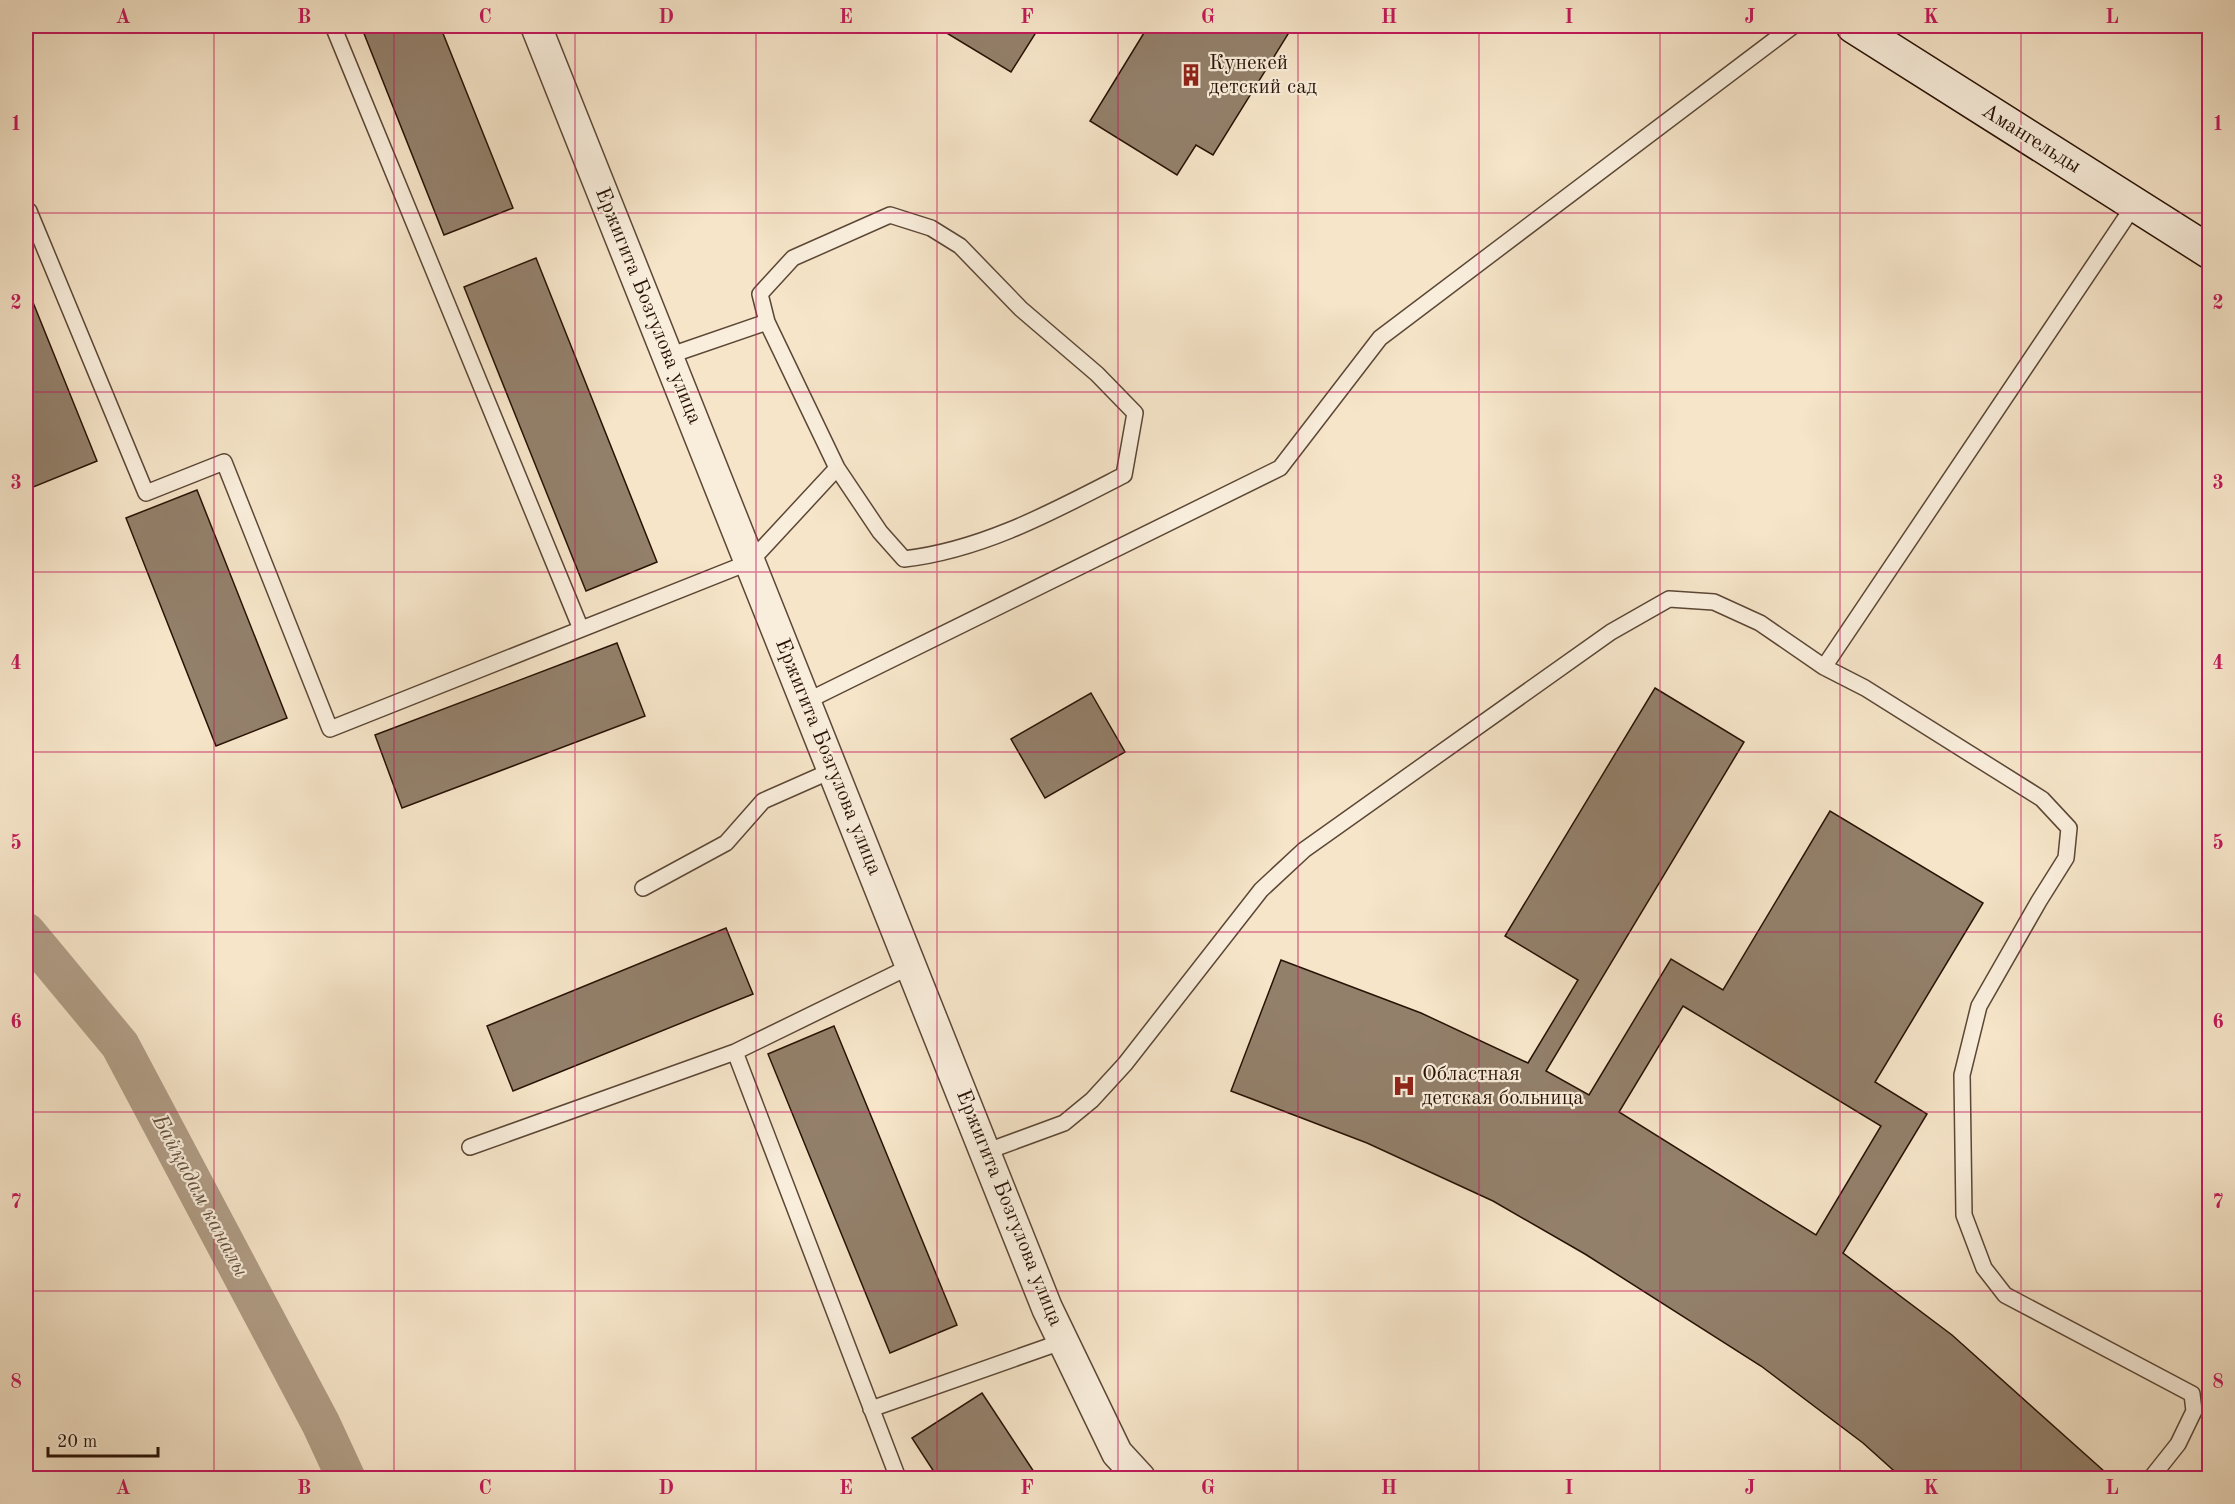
<svg xmlns="http://www.w3.org/2000/svg" width="2235" height="1504" font-family="'Old Standard TT',serif">
  <rect width="100%" height="100%" fill="#f6e5c9"/>
  <filter id="stains"><feTurbulence type="fractalNoise" baseFrequency=".00333" numOctaves="4"/><feColorMatrix values="0 0 0 0 .2 0 0 0 0 .09 0 0 0 0 .02 0 0 0 .5 -.17"/></filter>
  <radialGradient id="worn" r=".72"><stop offset=".6" stop-color="#630" stop-opacity="0"/><stop offset="1" stop-color="#630" stop-opacity=".3"/></radialGradient>
  <g fill="none" stroke-linecap="round" stroke-linejoin="round">
    <!-- canal -->
    <path stroke="#b09d86" stroke-width="39" d="M26,932L120,1045L321,1424L346,1478"/>
  </g>
  <!-- building -->
  <path fill="#93806b" stroke="#281205" stroke-width="1.5" fill-rule="evenodd" d="M361,26H440L513,208L444,235Z
    M935,26H1040L1011,72Z
    M1142,26H1293L1213,155L1196,145L1177,175L1090,121L1147,28Z
    M536,258L657,562L586,591L464,287Z
    M26,285L97,461L26,490Z
    M197,490L287,718L216,746L126,518Z
    M617,643L645,716L402,808L375,735Z
    M1655,688L1744,742L1546,1071L1589,1095L1671,959L1723,990L1830,811L1983,903L1875,1082L1927,1114L1843,1253L1952,1335L2105,1472L2098,1478H1902L1863,1443L1761,1366L1585,1254L1493,1201L1367,1143L1231,1091L1281,960L1421,1013L1528,1063L1578,980L1505,936ZM1683,1006L1881,1126L1816,1235L1619,1112Z
    M1091,693L1125,752L1045,798L1011,739Z
    M726,928L753,994L513,1091L487,1026Z
    M834,1026L957,1325L890,1353L768,1054Z
    M982,1393L1038,1478H938L912,1438Z"/>
  <g fill="none" stroke-linecap="round" stroke-linejoin="round">
    <!-- service casing -->
    <g stroke="#5c4736" stroke-width="18">
      <path id="service" d="M333,26L581,629
        M2135,204L1824,667L1865,688L2042,799L2069,828L2066,858L2039,901L1979,1006L1962,1075L1964,1215L1984,1268L2005,1295L2192,1394L2194,1411L2178,1444L2151,1478
        M26,213L29,211L146,493L224,462L330,729L750,562L837,468L767,322L760,294L793,258L890,215L931,228L960,246L1021,309L1097,374L1135,413L1124,475C1054,511 983,550 904,559L880,532L837,468
        M668,356L767,322
        M805,702L1280,468L1380,338L1793,26
        M643,888L726,843L763,801L833,770
        M735,1052L898,1478
        M470,1147L735,1052L911,966
        M985,1152L1064,1123L1092,1100L1125,1064L1261,890L1304,850L1611,632L1669,599L1714,602L1760,623L1824,667
        M871,1409L1064,1341"/>
    </g>
    <!-- minor casing -->
    <g stroke="#5c4736" stroke-width="33">
      <path id="minor" d="M536,26L1047,1308L1117,1453L1140,1478"/>
    </g>
    <!-- secondary casing -->
    <g stroke="#281205" stroke-width="36">
      <path id="secondary" d="M1853,26L2210,252"/>
    </g>
    <!-- service -->
    <use href="#service" stroke="#f9eedc" stroke-width="15"/>
    <!-- minor -->
    <use href="#minor" stroke="#f9eedc" stroke-width="30"/>
    <!-- secondary -->
    <use href="#secondary" stroke="#f9eedc" stroke-width="33"/>
  </g>
  <!-- grid -->
  <path fill="none" stroke="#c2185b" stroke-width="1.5" stroke-opacity="0.55" d="M214,26V1478M394,26V1478M575,26V1478M756,26V1478M937,26V1478M1118,26V1478M1298,26V1478M1479,26V1478M1660,26V1478M1840,26V1478M2021,26V1478M26,213H2210M26,392H2210M26,572H2210M26,752H2210M26,932H2210M26,1112H2210M26,1291H2210"/>
  <!-- icons -->
  <defs>
    <g id="building-bare" transform="scale(1.8)"><path d="M-4-6H4V6H1V3H-1V6H-4ZM-2.5-4.3h1.7v1.8h-1.7ZM.8-4.3h1.7v1.8H.8ZM-2.5-1h1.7V.8h-1.7ZM.8-1h1.7V.8H.8Z" fill="#8f2418" stroke="#f9eedc" stroke-width="2.5" paint-order="stroke"/></g>
    <g id="hospital-bare" transform="scale(1.8)"><path d="M-5-5h3v3.5h4V-5h3V5h-3V1.5h-4V5h-3Z" fill="#8f2418" stroke="#f9eedc" stroke-width="2.5" paint-order="stroke"/></g>
  </defs>
  <g fill-rule="evenodd">
    <use href="#building-bare" x="1191" y="75"/>
    <use href="#hospital-bare" x="1404" y="1086"/>
  </g>
  <g text-anchor="middle" dominant-baseline="central" stroke-width="4.5" stroke-linejoin="round" paint-order="stroke">
    <!-- poi labels -->
    <g font-size="21" fill="#281205" stroke="#f9eedc" text-anchor="start">
      <text x="1209" y="63">Кунекей<tspan x="1209" dy="24">детский сад</tspan></text>
      <text x="1422" y="1074">Областная<tspan x="1422" dy="24">детская больница</tspan></text>
    </g>
    <!-- street labels -->
    <g font-size="21" fill="#281205" stroke="#f9eedc">
      <text transform="translate(2031 139) rotate(32)">Амангельды</text>
      <text transform="translate(648 306) rotate(68)">Ержигита Бозгулова улица</text>
      <text transform="translate(828 757) rotate(68)">Ержигита Бозгулова улица</text>
      <text transform="translate(1009 1208) rotate(68)">Ержигита Бозгулова улица</text>
    </g>
    <!-- water labels -->
    <g font-size="22" font-style="italic" fill="#65513f" stroke="#f9eedc">
      <text transform="translate(200 1196) rotate(62)">Байқадам каналы</text>
    </g>
  </g>
  <!-- margin -->
  <rect width="2235" height="1504" fill="none" stroke="#f6e5c9" stroke-width="66"/>
  <!-- scale -->
  <path d="M48 1447v9h110v-9" fill="none" stroke="#281205" stroke-width="3"/>
  <text x="57" y="1447" font-size="18" fill="#281205" stroke="#f9eedc" stroke-width="4.5" paint-order="stroke">20 m</text>
  <rect x="33" y="33" width="2169" height="1438" fill="none" stroke="#c2185b" stroke-width="2"/>
  <g font-size="20" text-anchor="middle" font-weight="bold" fill="#c2185b">
    <text x="123" y="23">A</text>
    <text x="304" y="23">B</text>
    <text x="485" y="23">C</text>
    <text x="666" y="23">D</text>
    <text x="846" y="23">E</text>
    <text x="1027" y="23">F</text>
    <text x="1208" y="23">G</text>
    <text x="1389" y="23">H</text>
    <text x="1569" y="23">I</text>
    <text x="1750" y="23">J</text>
    <text x="1931" y="23">K</text>
    <text x="2112" y="23">L</text>
    <text x="16" y="130">1</text>
    <text x="2218" y="130">1</text>
    <text x="16" y="309">2</text>
    <text x="2218" y="309">2</text>
    <text x="16" y="489">3</text>
    <text x="2218" y="489">3</text>
    <text x="16" y="669">4</text>
    <text x="2218" y="669">4</text>
    <text x="16" y="849">5</text>
    <text x="2218" y="849">5</text>
    <text x="16" y="1028">6</text>
    <text x="2218" y="1028">6</text>
    <text x="16" y="1208">7</text>
    <text x="2218" y="1208">7</text>
    <text x="16" y="1388">8</text>
    <text x="2218" y="1388">8</text>
    <text x="123" y="1494">A</text>
    <text x="304" y="1494">B</text>
    <text x="485" y="1494">C</text>
    <text x="666" y="1494">D</text>
    <text x="846" y="1494">E</text>
    <text x="1027" y="1494">F</text>
    <text x="1208" y="1494">G</text>
    <text x="1389" y="1494">H</text>
    <text x="1569" y="1494">I</text>
    <text x="1750" y="1494">J</text>
    <text x="1931" y="1494">K</text>
    <text x="2112" y="1494">L</text>
  </g>
  <rect width="100%" height="100%" filter="url(#stains)"/>
  <rect width="100%" height="100%" fill="url(#worn)"/>
</svg>
